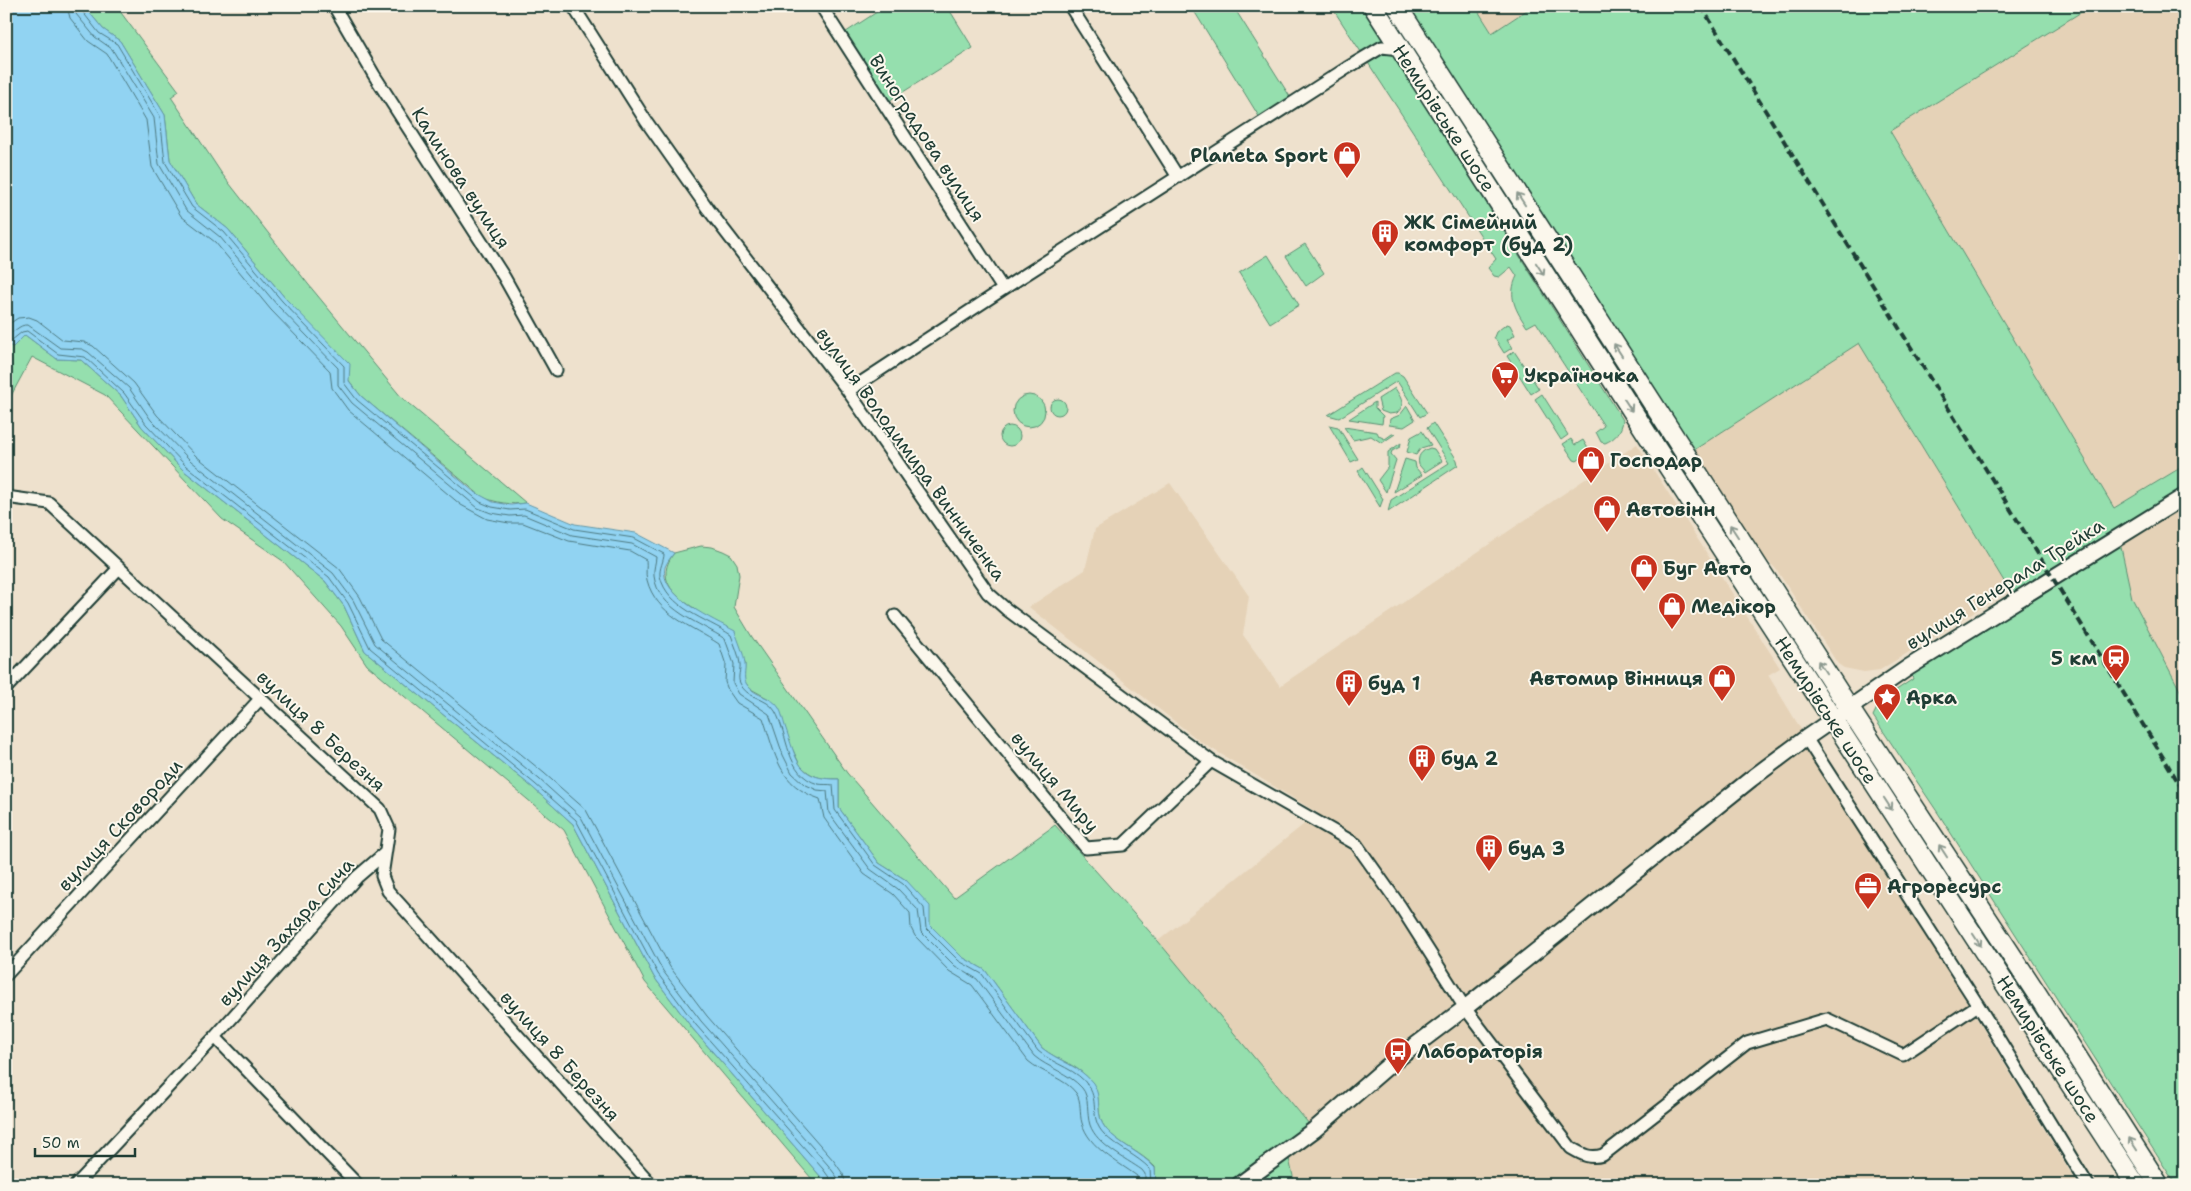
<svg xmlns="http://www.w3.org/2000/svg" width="2191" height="1191" font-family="'Shantell Sans',sans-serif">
  <rect width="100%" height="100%" fill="#eee1cd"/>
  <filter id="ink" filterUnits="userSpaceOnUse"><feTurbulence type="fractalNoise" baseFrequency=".02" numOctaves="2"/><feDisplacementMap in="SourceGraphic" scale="10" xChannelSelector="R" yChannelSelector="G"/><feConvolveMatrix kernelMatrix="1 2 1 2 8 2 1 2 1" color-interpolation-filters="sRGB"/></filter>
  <g filter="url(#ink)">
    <!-- built -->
    <path fill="#e5d2b7" d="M1475,6H1533L1492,33Z
      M2091,6H2185V465L2114,508L1890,131Z
      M1859,343L2009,590L1880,670L1864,672L1844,668L1838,664L1776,569L1761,554L1694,450Z
      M1637,444L1780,668L1768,675L2078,1185H1295L1287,1150L1313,1130L1158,941L1318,813L1201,742L1029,607L1085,570L1095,529L1170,483L1249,596L1243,635L1280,686Z
      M2185,496V700L2132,598L2119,537Z"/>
    <!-- green -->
    <path fill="#95dfae" stroke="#5a8e71" d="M84,6H116L179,91L171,97L222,174L308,284L402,398L526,503C510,505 497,503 482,497L361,396L285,298L228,229L196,204L170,160L165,115L120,41L103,29Z
      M886,6H947L973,48L884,104L840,36Z
      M1191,6H1233L1294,103L1263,123Z
      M1331,6H1362L1623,420C1622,431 1615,439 1605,443L1601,442L1596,432L1604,426L1536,322L1527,327C1516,311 1507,296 1517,276L1511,267L1499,277L1494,276L1488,268L1496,259Z
      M1409,6H1475L1492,33L1533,6H2091L1890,131L2114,508L2185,465V496L2119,538L2132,598L2185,700V1185H2176L1938,813L1873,716L1881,700L1913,679L1909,667L2016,601L1859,343L1694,450Z
      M1305,244L1324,273L1306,286L1286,256Z
      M1268,255L1299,305L1270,323L1239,273Z
      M1507,324L1510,325L1515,335L1507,340L1512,348L1504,353L1494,337L1496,332Z
      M25,335L57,359L81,360L121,396L142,427L183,470L325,581L344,606L365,651L532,787L573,824L654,977L692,1028L828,1185H817L645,982L564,830L367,665L341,626L283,561L222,519L105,395L32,357L6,405V344L13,347Z
      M1514,351L1539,389L1531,394L1507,356Z
      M1395,373H1398L1403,376L1427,413L1420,417L1397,381L1339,418L1328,415Z
      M1395,388C1401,398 1406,404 1397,413L1389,414L1381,411L1378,399Z
      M1542,394L1568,435L1561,440L1535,399Z
      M1013 411a16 16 0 1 1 32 0a16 16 0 1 1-32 0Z
      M1050 407a8 8 0 1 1 16 0a8 8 0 1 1-16 0Z
      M1375,402V408L1383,416L1382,424L1349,419Z
      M1407,406L1415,420L1404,427L1389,425L1390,419L1400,415Z
      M1433,423L1457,460L1458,465L1388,512L1391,500L1449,463L1427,428Z
      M1329,425L1338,427L1358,459L1351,462Z
      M1000 436a10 10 0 1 1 20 0a10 10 0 1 1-20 0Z
      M1344,427L1377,432L1379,436L1385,439L1392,434H1395L1382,443L1371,436L1353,440Z
      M1422,431L1431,445L1421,448L1416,455L1407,452L1411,437Z
      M1571,439L1575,445L1583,440L1590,452L1577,461L1574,460L1563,444Z
      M1401,443L1400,447L1392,451L1391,454L1396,460L1386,492L1378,480L1388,467V452Z
      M1430,448L1434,449L1442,461L1425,472L1419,465C1417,456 1421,451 1430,448Z
      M1405,459L1415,462L1416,468L1422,475L1394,492Z
      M1363,467L1383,499L1380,507L1358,471Z
      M701,546L712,547L723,551L731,555L737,564L739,575L734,607L752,637L847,773L954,898L1055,825L1158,941L1314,1130L1287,1150L1295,1185H1156L1155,1167C1141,1152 1120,1145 1106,1129C1094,1115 1103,1097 1092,1083C1080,1065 1058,1061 1042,1048L985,970L962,957L930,925L906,880L879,863L839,808V779C822,779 812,778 800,765L769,699L749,688L744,680L745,663L694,608C673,595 655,578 674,553Z"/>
    <!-- water -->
    <path fill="#91d3f2" stroke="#6397a6" d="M6,6H84L103,29L120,41L165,115L170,160L196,204L228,229L285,298L350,364L349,381L361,396L473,491L493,502L511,505L526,503L575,524L636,533L674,553C671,557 667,562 665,567C658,596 715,620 735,631C738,641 744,653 745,664C746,672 742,679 748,686C756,697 772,696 779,708C782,713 783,720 785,726C797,760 797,780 839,779V808L879,863L906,880L930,906V925L962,957L985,970L1042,1048C1058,1061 1080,1066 1093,1083C1103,1097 1094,1115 1106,1129C1120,1145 1141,1152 1155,1168L1156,1185H828L692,1028L654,977L573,824L532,787L365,651L344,606L325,581L183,470L142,427L121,396L81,360L57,359L25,335L13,347L6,344Z"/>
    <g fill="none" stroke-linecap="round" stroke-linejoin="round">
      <!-- shore -->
      <path stroke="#4d7980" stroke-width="1" d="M67,6L70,18L88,41L107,54L146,120L152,167L181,216L215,242L271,310L330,371L332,388L348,410L461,505L487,519L509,523H523L569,541L630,551L646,560C647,566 645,573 647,580C656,615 692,626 719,644L726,665L725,682L728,690L737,703L763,718C776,755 778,785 820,799L824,818L864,874L893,894L910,913L911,928L915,936L949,971L972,985L1028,1061C1042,1073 1066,1079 1076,1093C1082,1101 1079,1114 1082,1123C1089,1148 1117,1161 1137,1176V1185
        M75,6L76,14L95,37L112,49L154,118L159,164L186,210L220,237L277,305L338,368V385L352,403L478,508L491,513L510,516L524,515L572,535L632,544L656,557C656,562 653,569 654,576C658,610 701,623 725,639L734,664L733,683L739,694L769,714L783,755L792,773L804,784L817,790L827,791L829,813L870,869L898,889L918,910L921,932L955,966L977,979L1034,1056C1048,1068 1069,1073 1082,1088C1090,1097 1086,1113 1090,1125C1097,1145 1125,1158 1142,1170L1145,1174V1185
        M81,6L82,11L99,33L117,44L160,116L165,162L192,207L224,232L282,301L344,366V383L357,400L480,502L492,507L510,510L525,509L574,529L634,538L664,554C664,561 659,568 660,576C667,608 707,619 731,635C734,644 739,654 740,664C741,670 737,677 740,683C746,699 767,697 775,711C789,735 785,774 818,784C823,785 829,784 833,785L835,810L875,865L903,884L924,908L926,928L959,961L982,974L1038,1051C1054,1065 1078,1069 1089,1087C1099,1102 1089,1118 1104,1134C1117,1148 1137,1155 1150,1169L1151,1185
        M6,326L18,318L29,317L37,320L63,340L84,342L93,346L134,383L157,415L196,456L339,568L360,597L381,639L544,773L586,810L670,967L707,1016L834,1161L843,1174L846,1185
        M6,334C15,334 18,324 28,325L60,348L82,349L88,352L129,388L151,420L191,461L333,573L353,600L375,644L539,779L581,817L663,971L701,1021L828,1165L837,1177L838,1185
        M6,340H12L22,332L27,331L58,354L85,357L124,393L146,424L186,466L329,577L348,603L370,648L535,784L576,820L658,974L696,1025L823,1169L831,1180L832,1185"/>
      <!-- minor casing -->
      <g stroke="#1f3d34" stroke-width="15">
        <path id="minor" d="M334,6L374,75L504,277L556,370
          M573,6L646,121L708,209L848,391L988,593L1006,609L1211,761L1356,844L1400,906L1465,1008L1571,1148C1583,1155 1590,1159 1603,1155L1747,1043L1827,1019L1903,1055L1978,1005
          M821,6L1003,289
          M1070,6L1178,177
          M848,391L1017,280L1347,68L1382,47L1400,49
          M6,497L49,503L380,809L389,829L382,876L388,891L652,1185
          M895,616L1086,848L1123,845L1211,761
          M6,688L118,569
          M1806,738L1978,1005L2088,1185
          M6,975L260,699
          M215,1037L358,1185
          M76,1185L215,1037L357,877L385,853"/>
      </g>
      <!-- tertiary casing -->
      <g stroke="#1f3d34" stroke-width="19">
        <path id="tertiary" d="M1239,1185L1314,1130L1388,1066L1465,1008L1751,779L1806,738L1909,667L2185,496"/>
      </g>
      <!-- primary casing -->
      <g stroke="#1f3d34" stroke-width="22">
        <path id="primary" d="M1373,6L1647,434L2136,1185
          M1397,6L1849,708L2037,994L2159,1185"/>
      </g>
      <!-- minor -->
      <use href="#minor" stroke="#fbf7ec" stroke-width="11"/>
      <!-- tertiary -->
      <use href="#tertiary" stroke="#fbf7ec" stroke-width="15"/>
      <!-- primary -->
      <use href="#primary" stroke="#fbf7ec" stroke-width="19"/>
      <!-- rail -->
      <path stroke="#1f3d34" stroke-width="4" stroke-dasharray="8 4" stroke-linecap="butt" d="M1701,6L2185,793"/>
    </g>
    <!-- one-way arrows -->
    <defs><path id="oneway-shaft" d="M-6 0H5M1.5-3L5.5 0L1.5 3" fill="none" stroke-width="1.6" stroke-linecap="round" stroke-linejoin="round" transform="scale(1.25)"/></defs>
    <g stroke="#8d9a90">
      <use href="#oneway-shaft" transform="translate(1521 199) rotate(-123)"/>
      <use href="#oneway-shaft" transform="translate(1540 269) rotate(57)"/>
      <use href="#oneway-shaft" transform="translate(1618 350) rotate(-123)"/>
      <use href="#oneway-shaft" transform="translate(1628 405) rotate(57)"/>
      <use href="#oneway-shaft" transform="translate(1734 531) rotate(-123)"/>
      <use href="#oneway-shaft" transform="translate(1822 667) rotate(-123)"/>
      <use href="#oneway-shaft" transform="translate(1888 804) rotate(57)"/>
      <use href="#oneway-shaft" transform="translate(1943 851) rotate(-123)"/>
      <use href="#oneway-shaft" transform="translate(1977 940) rotate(57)"/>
      <use href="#oneway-shaft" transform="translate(2133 1144) rotate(-123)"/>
    </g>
  </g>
  <!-- icons -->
  <defs>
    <g id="shop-pin" transform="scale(1.4375)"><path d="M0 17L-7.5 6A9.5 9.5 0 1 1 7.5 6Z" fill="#c8321e" stroke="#fbf7ec"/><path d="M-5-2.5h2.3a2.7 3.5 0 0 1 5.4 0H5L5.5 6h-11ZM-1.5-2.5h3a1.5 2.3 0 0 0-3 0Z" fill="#fff"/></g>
    <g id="building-pin" transform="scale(1.4375)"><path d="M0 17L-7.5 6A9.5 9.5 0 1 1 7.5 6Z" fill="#c8321e" stroke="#fbf7ec"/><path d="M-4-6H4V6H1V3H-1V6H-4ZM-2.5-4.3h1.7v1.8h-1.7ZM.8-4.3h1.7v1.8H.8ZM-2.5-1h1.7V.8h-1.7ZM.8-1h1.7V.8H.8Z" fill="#fff"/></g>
    <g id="supermarket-pin" transform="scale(1.4375)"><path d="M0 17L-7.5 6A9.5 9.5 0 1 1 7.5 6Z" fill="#c8321e" stroke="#fbf7ec"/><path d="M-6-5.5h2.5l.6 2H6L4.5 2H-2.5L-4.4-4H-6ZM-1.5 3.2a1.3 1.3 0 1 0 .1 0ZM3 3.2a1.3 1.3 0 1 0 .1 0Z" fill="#fff"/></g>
    <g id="station-pin" transform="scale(1.4375)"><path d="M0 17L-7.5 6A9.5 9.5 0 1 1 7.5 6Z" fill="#c8321e" stroke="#fbf7ec"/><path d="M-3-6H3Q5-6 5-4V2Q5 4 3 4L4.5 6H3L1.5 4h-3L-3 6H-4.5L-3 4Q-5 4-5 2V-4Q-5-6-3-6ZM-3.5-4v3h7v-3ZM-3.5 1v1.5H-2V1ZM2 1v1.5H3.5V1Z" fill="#fff"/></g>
    <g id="sight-pin" transform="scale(1.4375)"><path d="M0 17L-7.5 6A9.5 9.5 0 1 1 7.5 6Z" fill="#c8321e" stroke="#fbf7ec"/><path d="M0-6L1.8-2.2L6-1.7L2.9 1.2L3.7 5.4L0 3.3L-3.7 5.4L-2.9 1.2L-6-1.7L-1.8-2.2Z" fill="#fff"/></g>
    <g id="office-pin" transform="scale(1.4375)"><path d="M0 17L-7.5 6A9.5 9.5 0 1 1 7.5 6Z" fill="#c8321e" stroke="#fbf7ec"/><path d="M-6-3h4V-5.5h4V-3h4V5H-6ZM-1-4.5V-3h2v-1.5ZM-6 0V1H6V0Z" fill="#fff"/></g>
    <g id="bus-pin" transform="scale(1.4375)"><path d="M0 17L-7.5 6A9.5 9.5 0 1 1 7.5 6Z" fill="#c8321e" stroke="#fbf7ec"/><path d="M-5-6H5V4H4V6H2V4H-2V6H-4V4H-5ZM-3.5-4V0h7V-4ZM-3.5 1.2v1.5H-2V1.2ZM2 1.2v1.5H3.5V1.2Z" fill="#fff"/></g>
  </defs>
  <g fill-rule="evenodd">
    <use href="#shop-pin" x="1347" y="155"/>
    <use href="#building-pin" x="1385" y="233"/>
    <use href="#supermarket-pin" x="1505" y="375"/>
    <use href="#shop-pin" x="1591" y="460"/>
    <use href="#shop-pin" x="1607" y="509"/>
    <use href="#shop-pin" x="1644" y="568"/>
    <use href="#shop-pin" x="1672" y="606"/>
    <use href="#station-pin" x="2116" y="658"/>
    <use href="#shop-pin" x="1722" y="678"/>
    <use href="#building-pin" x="1349" y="683"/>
    <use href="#sight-pin" x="1887" y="697"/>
    <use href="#building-pin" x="1422" y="758"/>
    <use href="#building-pin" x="1489" y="848"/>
    <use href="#office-pin" x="1868" y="886"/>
    <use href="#bus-pin" x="1398" y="1051"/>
  </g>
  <g text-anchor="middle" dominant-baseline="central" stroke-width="4" stroke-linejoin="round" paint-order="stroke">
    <!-- street labels -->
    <g font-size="19" fill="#1f3d34" stroke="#fbf7ec">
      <text transform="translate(1444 118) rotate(57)">Немирівське шосе</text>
      <text transform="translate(927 138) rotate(57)">Виноградова вулиця</text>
      <text transform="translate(461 178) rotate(57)">Калинова вулиця</text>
      <text transform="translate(911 454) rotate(54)">вулиця Володимира Винниченка</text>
      <text transform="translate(2005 584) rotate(-32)">вулиця Генерала Трейка</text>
      <text transform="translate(1826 710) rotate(57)">Немирівське шосе</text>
      <text transform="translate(321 731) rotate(43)">вулиця 8 Березня</text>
      <text transform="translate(1055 782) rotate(50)">вулиця Миру</text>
      <text transform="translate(120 825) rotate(-47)">вулиця Сковороди</text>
      <text transform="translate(286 932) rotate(-48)">вулиця Захара Сича</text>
      <text transform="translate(2048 1049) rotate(57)">Немирівське шосе</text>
      <text transform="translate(560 1056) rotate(48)">вулиця 8 Березня</text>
    </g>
    <!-- poi labels -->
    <g font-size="19" font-weight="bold" fill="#1f3d34" stroke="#fbf7ec" text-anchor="start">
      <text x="1328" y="155" text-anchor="end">Planeta Sport</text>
      <text x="1404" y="222">ЖК Сімейний<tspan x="1404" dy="22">комфорт (буд 2)</tspan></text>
      <text x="1524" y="375">Україночка</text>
      <text x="1610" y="460">Господар</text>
      <text x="1626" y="509">Автовінн</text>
      <text x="1663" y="568">Буг Авто</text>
      <text x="1691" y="606">Медікор</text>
      <text x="2097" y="658" text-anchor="end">5 км</text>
      <text x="1703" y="678" text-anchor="end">Автомир Вінниця</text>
      <text x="1368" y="683">буд 1</text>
      <text x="1906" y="697">Арка</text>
      <text x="1441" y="758">буд 2</text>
      <text x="1508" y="848">буд 3</text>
      <text x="1887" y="886">Агроресурс</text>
      <text x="1417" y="1051">Лабораторія</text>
    </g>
  </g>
  <!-- margin -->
  <rect width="2191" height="1191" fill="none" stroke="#fbf7ec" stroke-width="25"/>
  <rect x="12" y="12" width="2166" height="1166" fill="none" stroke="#1f3d34" stroke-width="2" filter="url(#ink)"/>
  <!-- scale -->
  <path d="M35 1148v8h100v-8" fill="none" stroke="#1f3d34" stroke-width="2.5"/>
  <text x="42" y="1148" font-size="15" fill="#1f3d34" stroke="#fbf7ec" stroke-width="4" paint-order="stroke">50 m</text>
</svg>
